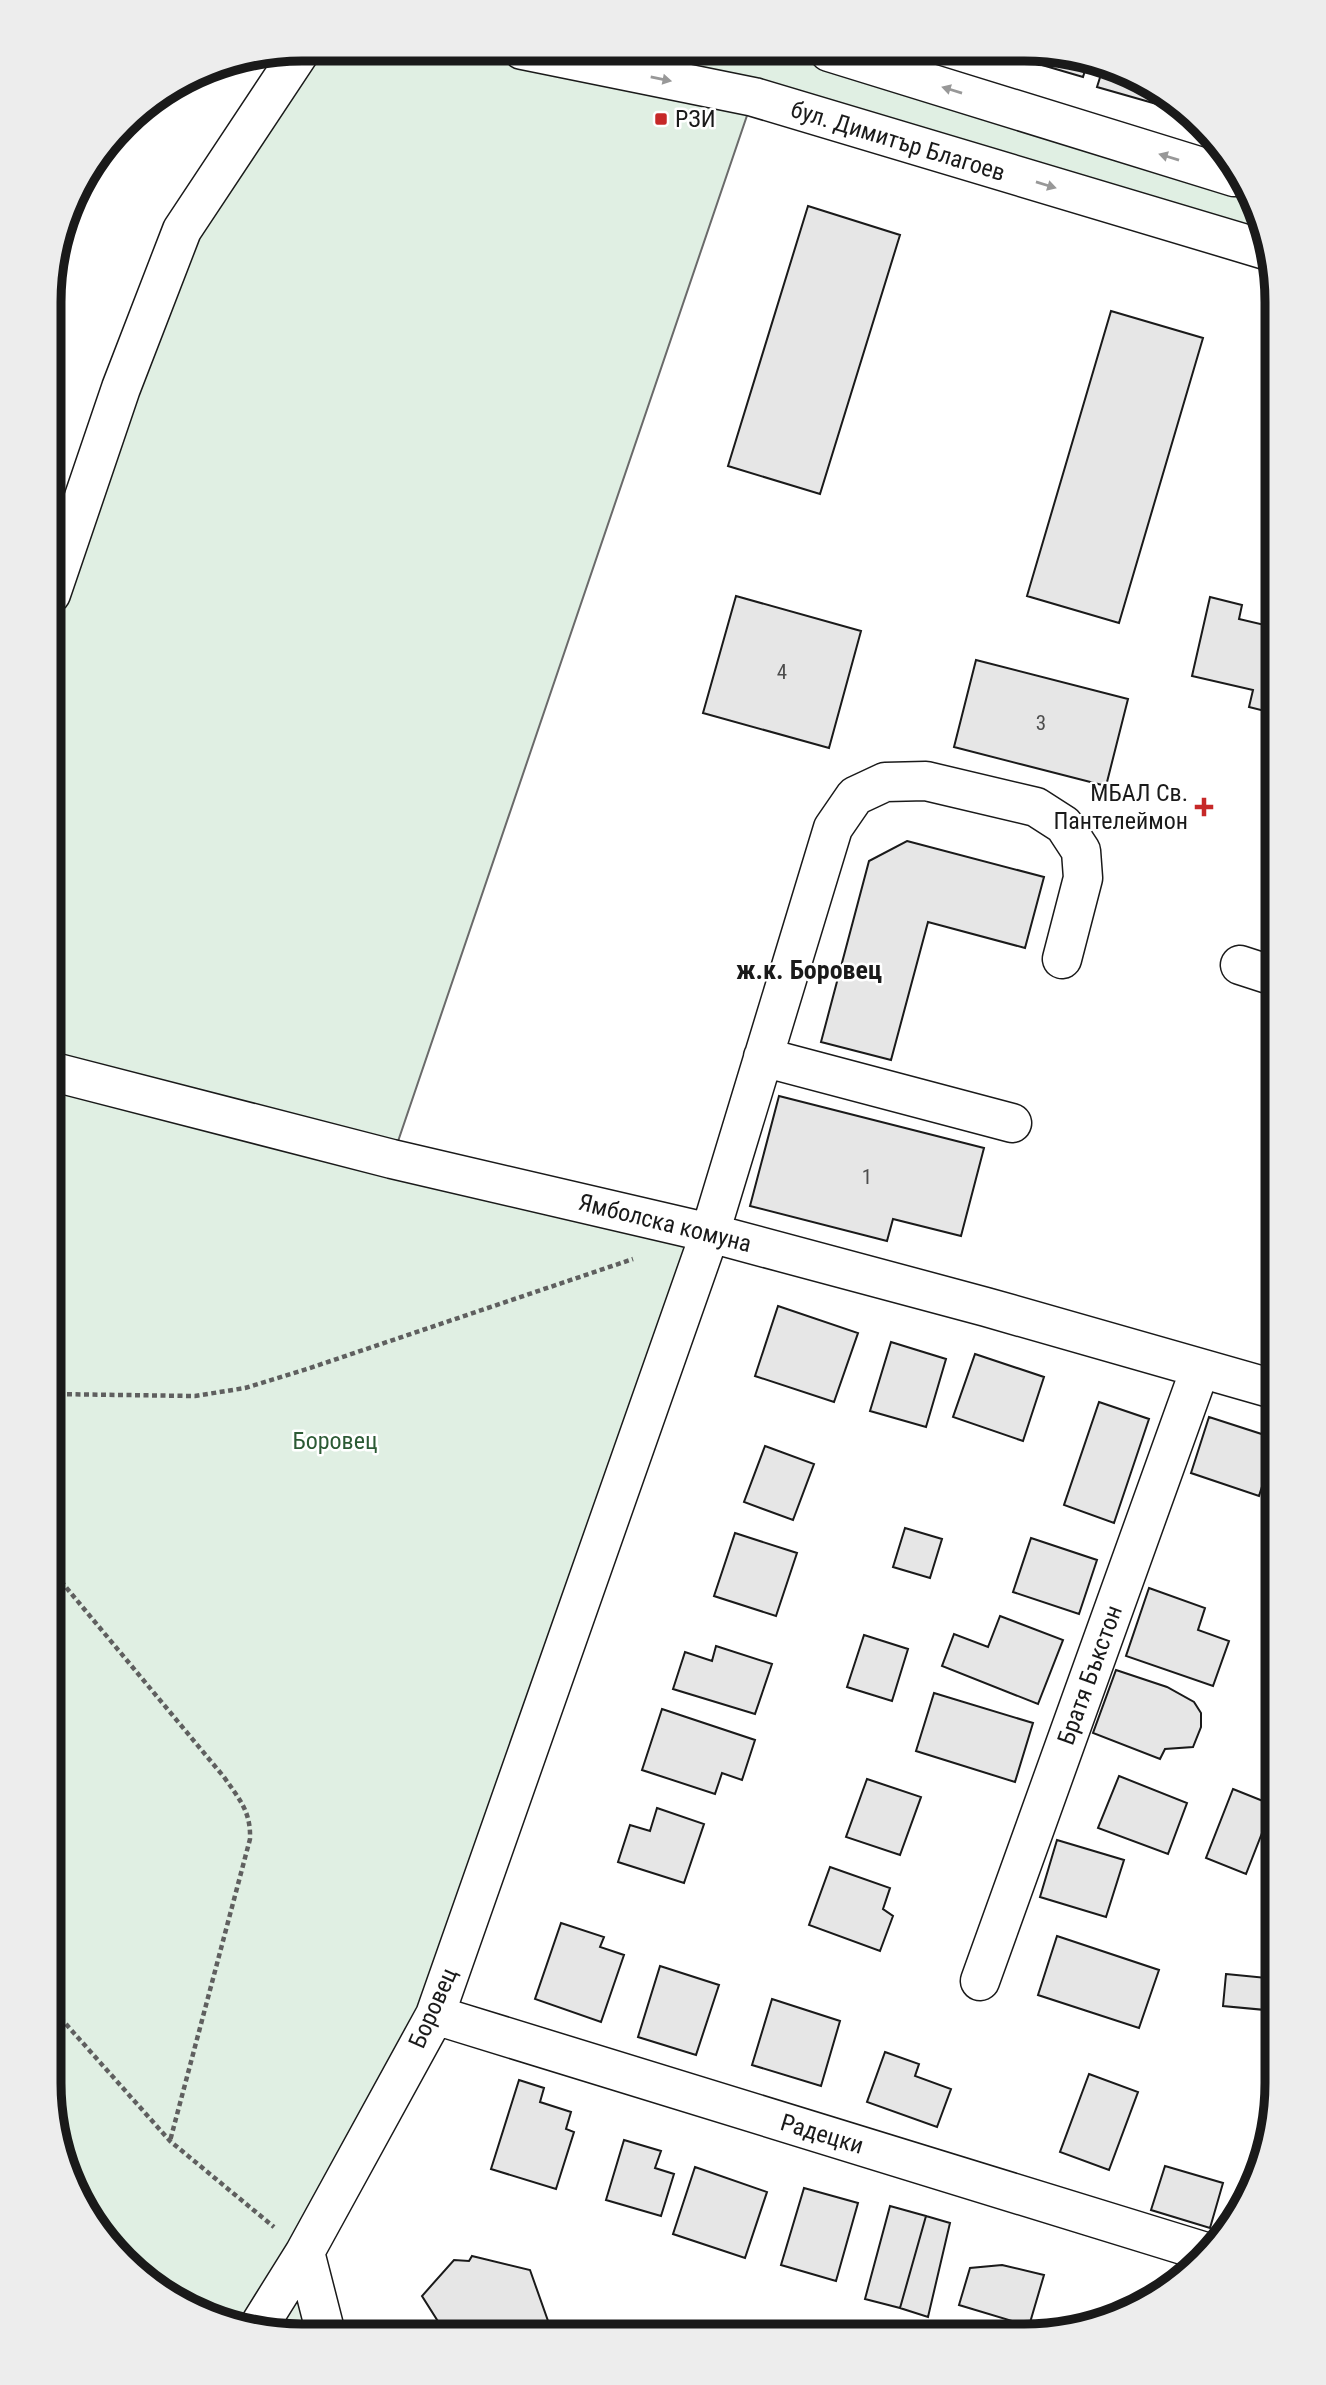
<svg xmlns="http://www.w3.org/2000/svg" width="1326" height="2385" font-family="'Roboto Condensed',sans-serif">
  <rect width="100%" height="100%" fill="#fff"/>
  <!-- green -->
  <path fill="#e0efe3" stroke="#6a6a6a" stroke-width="2" d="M302,49L829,52L1234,177L1263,220L1269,251L753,98L392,1159L710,1233L435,2015L305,2252L326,2334H269L148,2283L101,2237L63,2165L49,2083L51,594L182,230Z"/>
  <!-- building -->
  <path fill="#e6e6e6" stroke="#1a1a1a" stroke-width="2" d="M1001,53L1073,54L1088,61L1083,77Z
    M1103,68L1175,104L1174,109L1097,87Z
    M808,206L900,235L820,494L728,466Z
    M1111,311L1203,338L1119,623L1027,596Z
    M736,596L861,631L829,748L703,713Z
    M1210,597L1242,605L1239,619L1277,628V714L1249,707L1253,690L1192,676Z
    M976,660L1128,699L1106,786L954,747Z
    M907,841L1044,877L1025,948L928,922L891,1060L821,1042L869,861Z
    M779,1096L984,1148L961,1236L893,1219L887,1241L750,1206Z
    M778,1306L858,1333L834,1402L755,1376Z
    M891,1342L946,1359L926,1427L870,1411Z
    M975,1354L1044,1377L1023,1441L953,1417Z
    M1099,1402L1149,1419L1114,1523L1064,1505Z
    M1209,1417L1277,1439L1259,1496L1191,1473Z
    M765,1446L814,1464L793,1520L744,1502Z
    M905,1528L942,1539L930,1578L893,1567Z
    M735,1533L797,1553L776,1616L714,1596Z
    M1031,1538L1097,1560L1079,1614L1013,1592Z
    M1149,1588L1205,1608L1198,1630L1229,1641L1213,1686L1126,1656Z
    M1000,1616L1063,1640L1038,1704L942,1666L954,1634L988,1647Z
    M864,1635L908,1649L892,1701L847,1687Z
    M716,1646L772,1664L755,1714L673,1689L685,1652L712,1661Z
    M1116,1670L1167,1687L1194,1702L1201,1713V1727L1193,1747L1165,1749L1160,1759L1093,1733Z
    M934,1693L1033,1723L1015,1782L916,1751Z
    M662,1709L755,1740L742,1780L722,1773L715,1794L642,1770Z
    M1119,1776L1187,1803L1168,1854L1098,1828Z
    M867,1779L921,1797L900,1855L846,1837Z
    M1233,1789L1273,1805L1246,1874L1206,1858Z
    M657,1808L704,1824L684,1883L618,1862L630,1825L650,1831Z
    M1057,1840L1124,1860L1106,1917L1040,1897Z
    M830,1867L890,1888L883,1909L893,1916L880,1951L809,1925Z
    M561,1923L604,1937L600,1947L624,1955L601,2022L535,1999Z
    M1057,1936L1159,1970L1139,2028L1038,1995Z
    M660,1966L719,1985L696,2055L638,2037Z
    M1226,1974L1276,1979V2011L1223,2006Z
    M772,1999L840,2021L821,2086L752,2065Z
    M885,2052L919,2064L915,2076L951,2089L937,2127L867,2102Z
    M1089,2074L1138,2092L1109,2170L1060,2152Z
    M519,2080L544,2088L540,2102L571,2112L566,2129L574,2132L556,2189L491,2169Z
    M624,2140L661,2151L655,2168L674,2174L661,2216L606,2200Z
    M1165,2166L1223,2183L1210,2228L1151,2210Z
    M695,2167L767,2192L745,2258L673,2234Z
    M804,2188L858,2203L836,2281L781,2265Z
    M890,2206L926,2216L900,2308L865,2299Z
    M926,2216L950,2223L928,2317L900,2308Z
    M472,2256L530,2270L553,2335L446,2334L422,2296L454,2260L469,2261Z
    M1002,2265L1044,2275L1029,2326L959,2305L970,2268Z"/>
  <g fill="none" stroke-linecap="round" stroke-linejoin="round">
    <!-- minor casing -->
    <g stroke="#1a1a1a" stroke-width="41">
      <path id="minor" d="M51,594L121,388L182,230L302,49
        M1240,965L1277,977
        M763,1057L1012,1123
        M50,1071L392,1159L710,1233L986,1307L1277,1390
        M980,1981L1200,1369
        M435,2015L1209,2253
        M257,2329L305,2252
        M326,2334L305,2252L435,2015L710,1233L833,828L855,796L885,782L926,781L1036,807L1064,825L1081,851L1083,878L1062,959"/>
    </g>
    <!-- major casing -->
    <g stroke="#1a1a1a" stroke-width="41">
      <path id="major" d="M522,50L754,97L1269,251
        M829,52L1234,177"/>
    </g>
    <!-- path -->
    <path stroke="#5f5f5f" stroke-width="4.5" stroke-dasharray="5 3.5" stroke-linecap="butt" d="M50,1394L195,1396L245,1388L307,1369L633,1259
      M50,1568L224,1777C239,1799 251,1811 250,1839L170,2141
      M49,2005L170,2141L274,2227"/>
    <!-- minor -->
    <use href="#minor" stroke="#fff" stroke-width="38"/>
    <!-- major -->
    <use href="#major" stroke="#fff" stroke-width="38"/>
  </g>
  <!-- one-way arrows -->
  <defs><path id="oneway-solid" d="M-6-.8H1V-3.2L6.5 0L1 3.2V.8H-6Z" transform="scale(1.75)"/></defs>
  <g fill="#989898">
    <use href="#oneway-solid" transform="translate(661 79) rotate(11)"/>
    <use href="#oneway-solid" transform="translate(952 90) rotate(-163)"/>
    <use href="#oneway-solid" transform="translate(1169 157) rotate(-163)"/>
    <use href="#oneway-solid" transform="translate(1046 185) rotate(17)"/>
  </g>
  <!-- markers -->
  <g fill="#c62828" stroke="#fff" stroke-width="2.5">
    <rect x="654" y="112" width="14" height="14" rx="3.5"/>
    <path d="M1200.5 796.5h7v7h7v7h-7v7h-7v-7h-7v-7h7z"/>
  </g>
  <g text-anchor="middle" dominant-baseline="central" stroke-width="5" stroke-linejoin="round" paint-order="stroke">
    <!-- number labels -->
    <g font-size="21" fill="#4d4d4d">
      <text x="782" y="672">4</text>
      <text x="1041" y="723">3</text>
      <text x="867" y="1177">1</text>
    </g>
    <!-- poi labels -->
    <g font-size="24" fill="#1a1a1a" stroke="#fff" text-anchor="start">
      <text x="675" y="119">РЗИ</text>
      <text x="1188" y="793" text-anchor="end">МБАЛ Св.<tspan x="1188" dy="28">Пантелеймон</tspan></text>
    </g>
    <!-- street labels -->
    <g font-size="24" fill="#1a1a1a" stroke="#fff">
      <text transform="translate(898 141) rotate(17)">бул. Димитър Благоев</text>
      <text transform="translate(665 1223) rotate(14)">Ямболска комуна</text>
      <text transform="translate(1090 1675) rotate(-70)">Братя Бъкстон</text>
      <text transform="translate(433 2008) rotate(-66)">Боровец</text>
      <text transform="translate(822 2134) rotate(17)">Радецки</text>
    </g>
    <!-- park labels -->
    <g font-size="24" fill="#2b5a34" stroke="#fff">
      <text x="335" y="1441">Боровец</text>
    </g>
    <!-- neighbourhood labels -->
    <g font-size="26" font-weight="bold" fill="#1a1a1a" stroke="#fff">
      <text x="809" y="970">ж.к. Боровец</text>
    </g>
  </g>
  <!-- crop -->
  <path d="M0 0H1326V2385H0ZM302 61H1024A241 241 0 0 1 1265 302V2083A241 241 0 0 1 1024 2324H302A241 241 0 0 1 61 2083V302A241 241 0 0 1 302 61Z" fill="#ededed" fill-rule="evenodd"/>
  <path fill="none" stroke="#1a1a1a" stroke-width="9" d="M302 61H1024A241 241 0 0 1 1265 302V2083A241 241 0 0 1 1024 2324H302A241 241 0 0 1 61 2083V302A241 241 0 0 1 302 61Z"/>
</svg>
